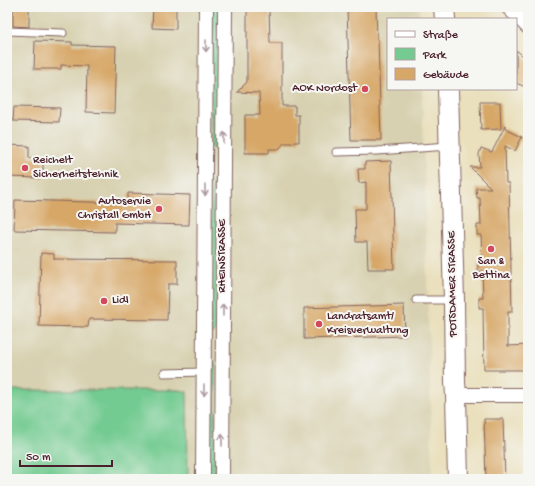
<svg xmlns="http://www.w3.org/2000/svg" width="535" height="486" font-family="'Gochi Hand',sans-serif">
  <rect width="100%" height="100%" fill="#f6f6f2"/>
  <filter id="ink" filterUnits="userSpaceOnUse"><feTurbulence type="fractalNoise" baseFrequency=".025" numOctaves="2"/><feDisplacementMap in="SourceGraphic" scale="8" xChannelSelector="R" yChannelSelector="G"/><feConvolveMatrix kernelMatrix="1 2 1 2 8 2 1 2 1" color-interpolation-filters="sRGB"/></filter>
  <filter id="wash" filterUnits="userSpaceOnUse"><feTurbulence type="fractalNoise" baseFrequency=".012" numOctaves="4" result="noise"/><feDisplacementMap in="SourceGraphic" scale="16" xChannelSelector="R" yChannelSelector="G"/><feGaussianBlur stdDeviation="0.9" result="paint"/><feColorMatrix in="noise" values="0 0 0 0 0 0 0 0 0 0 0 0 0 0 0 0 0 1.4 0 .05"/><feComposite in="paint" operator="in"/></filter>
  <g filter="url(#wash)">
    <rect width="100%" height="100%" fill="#eae0bd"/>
    <!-- built -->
    <path fill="#d8d1b1" d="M7,7H419L420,19H388V89H422L431,415L432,479H7Z"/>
    <!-- green -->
    <path fill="#73cb91" stroke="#5e755e" d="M215,7L219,9V146L215,150L211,147L210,9Z
      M215,179L218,182L216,330L214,333H212L210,332L212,182Z
      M212,360L215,364V479H208L209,361Z
      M7,362H9V390H179L187,392L188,479H7Z"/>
    <g id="blocks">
      <!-- building -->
      <path fill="#d7a768" d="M13,7H29V27L13,26Z
        M153,7H176V29L152,28Z
        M247,7H269L270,43H282V106H295V115H299V142H295L293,143H284L279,149H269V153H245V115H260L259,93L237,92L247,82Z
        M347,7H376L377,39H378L381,140H351Z
        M35,41L72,42V45L116,46L114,113L86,112L87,66L61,65V69H34Z
        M516,50L528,60V88L516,83Z
        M480,102H500L501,129L481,130Z
        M14,107L60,108L59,122L13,121Z
        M505,126V129L522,137L515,151L505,146L506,183H509L512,312H508V346L528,345V369H524V370H484L483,308H479V298H483L482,271L478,272V261L482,262L481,235H477V225H481L480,198H477L476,188H491L470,167H480L479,154L481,148L492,152Z
        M8,145L29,146V158L43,159V178L7,177Z
        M391,161L394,269H368L367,242H356L355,209H366V182L359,183L358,169H365V162Z
        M128,193L190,195L189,225L115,223V232L14,230L15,200L128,203Z
        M41,253L54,254V259L177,260V284H168L167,320L89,319L88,327L39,326Z
        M404,305L405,336L304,339V308Z
        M484,419H503L505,479H486Z"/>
    </g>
  </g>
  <g filter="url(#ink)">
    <use href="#blocks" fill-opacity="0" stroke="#82635e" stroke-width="1"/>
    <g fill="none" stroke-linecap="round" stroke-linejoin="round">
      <!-- lane casing -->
      <g stroke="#82635e" stroke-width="9">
        <path id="lane" d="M7,31L63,33
          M336,152L377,151L449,146
          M416,300H452
          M164,373L204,372"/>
      </g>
      <!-- street casing -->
      <g stroke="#82635e" stroke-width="16">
        <path id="street" d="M508,7L528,27
          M456,395H528
          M203,479L206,7
          M222,479L225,7"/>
      </g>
      <!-- secondary casing -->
      <g stroke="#82635e" stroke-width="22">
        <path id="secondary" d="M444,7L445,19
          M448,89L454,300L455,382L456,395L458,479"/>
      </g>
      <!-- lane -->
      <use href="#lane" stroke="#fff" stroke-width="7"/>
      <!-- street -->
      <use href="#street" stroke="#fff" stroke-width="14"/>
      <!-- secondary -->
      <use href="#secondary" stroke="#fff" stroke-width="20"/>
    </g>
    <!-- one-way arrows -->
    <defs><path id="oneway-shaft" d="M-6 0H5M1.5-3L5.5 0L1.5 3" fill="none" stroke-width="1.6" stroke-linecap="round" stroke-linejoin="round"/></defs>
    <g stroke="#ae9aa0">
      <use href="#oneway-shaft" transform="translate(206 46) rotate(90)"/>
      <use href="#oneway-shaft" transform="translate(224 138) rotate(-90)"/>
      <use href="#oneway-shaft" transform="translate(205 190) rotate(90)"/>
      <use href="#oneway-shaft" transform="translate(223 310) rotate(-90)"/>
      <use href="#oneway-shaft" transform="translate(204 390) rotate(90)"/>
      <use href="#oneway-shaft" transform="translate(222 440) rotate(-90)"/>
    </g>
  </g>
  <!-- markers -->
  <g fill="#d1495b" stroke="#f6f6f2" stroke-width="1.5">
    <circle cx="365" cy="89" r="4"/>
    <circle cx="25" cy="168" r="4"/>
    <circle cx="159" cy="209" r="4"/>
    <circle cx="491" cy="249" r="4"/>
    <circle cx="104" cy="301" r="4"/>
    <circle cx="319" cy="324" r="4"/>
  </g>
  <g text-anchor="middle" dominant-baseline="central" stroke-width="4" stroke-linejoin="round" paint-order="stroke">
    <!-- poi labels -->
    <g font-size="12" fill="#4a1f2b" stroke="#f6f6f2" text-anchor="start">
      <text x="357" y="89" text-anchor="end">AOK Nordost</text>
      <text x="33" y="161">Reichelt<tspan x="33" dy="14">Sicherheitstehnik</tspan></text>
      <text x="151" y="202" text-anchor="end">Autoservie<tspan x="151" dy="14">Christall GmbH</tspan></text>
      <text x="491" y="262" text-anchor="middle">San &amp;<tspan x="491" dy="14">Bettina</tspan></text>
      <text x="112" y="301">Lidl</text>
      <text x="327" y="317">Landratsamt/<tspan x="327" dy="14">Kreisverwaltung</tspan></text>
    </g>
    <!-- street labels -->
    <g font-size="12" fill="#4a1f2b" stroke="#f6f6f2">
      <text transform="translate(223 256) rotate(-90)">RHEINSTRASSE</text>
      <text transform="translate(453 284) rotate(-91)">POTSDAMER STRASSE</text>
    </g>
  </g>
  <!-- margin -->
  <rect width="535" height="486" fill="none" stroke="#f6f6f2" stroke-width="24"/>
  <!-- legend -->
  <rect x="387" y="18" width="130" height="72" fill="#f6f6f2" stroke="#b1a0a2"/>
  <rect x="395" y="31" width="20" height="6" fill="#ffffff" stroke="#b1a0a2"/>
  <text x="423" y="38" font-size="12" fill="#4a1f2b">Straße</text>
  <rect x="395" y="48" width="20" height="12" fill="#73cb91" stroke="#b1a0a2"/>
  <text x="423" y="58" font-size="12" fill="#4a1f2b">Park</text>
  <rect x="395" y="68" width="20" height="12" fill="#d7a768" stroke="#b1a0a2"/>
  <text x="423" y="78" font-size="12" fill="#4a1f2b">Gebäude</text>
  <!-- scale -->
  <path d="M20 460v6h92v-6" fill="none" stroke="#4a1f2b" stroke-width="2"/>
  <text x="26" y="460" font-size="12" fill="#4a1f2b" stroke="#f6f6f2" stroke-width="3" paint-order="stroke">50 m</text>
</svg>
